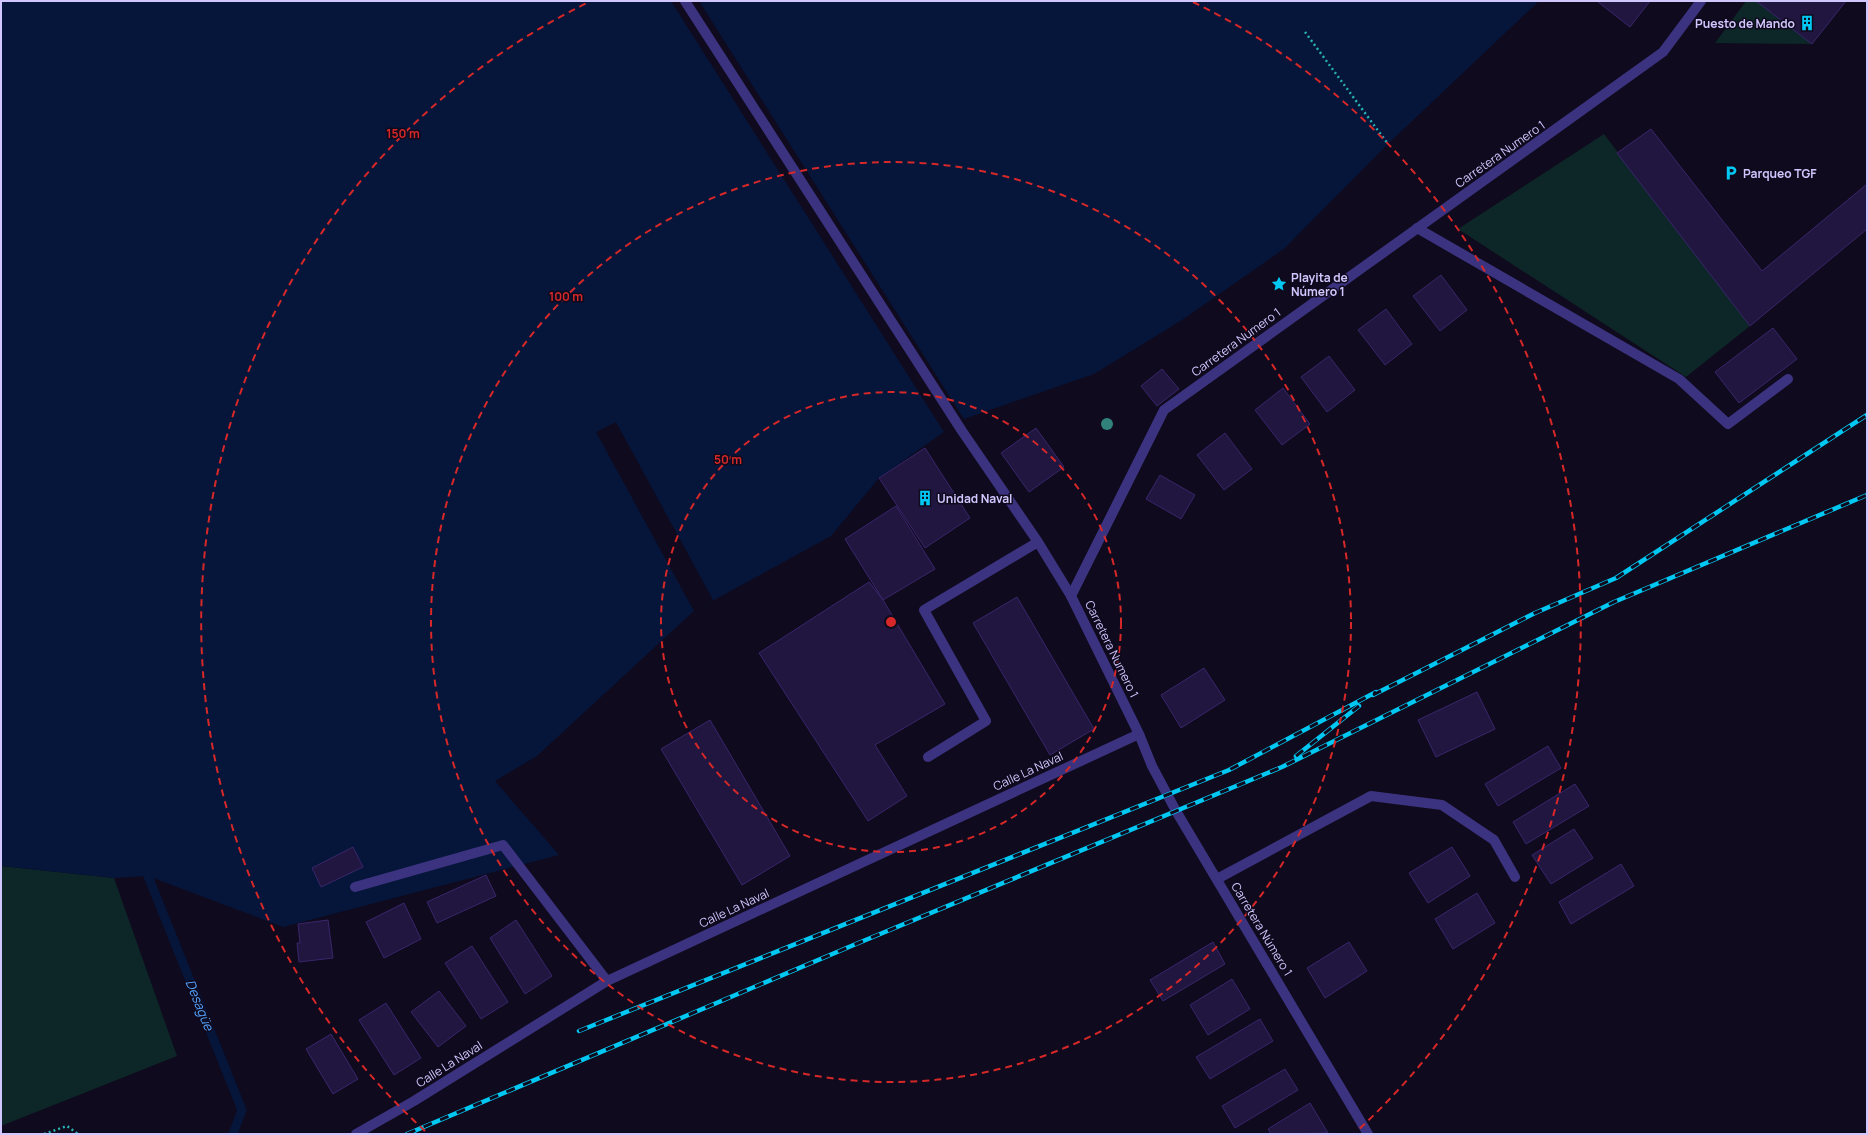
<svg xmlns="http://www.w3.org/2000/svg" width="1868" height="1135" font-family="Manrope,sans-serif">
  <rect width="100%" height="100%" fill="#0f0a1d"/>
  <!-- green -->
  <path fill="#0d2627" d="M1746,1H1756L1812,44L1715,43Z
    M1604,134L1750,326L1686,377L1458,229Z
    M1,866L114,878L177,1056L1,1126Z"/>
  <!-- water -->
  <path fill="#06153a" d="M1,1H1539L1388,144L1284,249L1182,320L1094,374L964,419L944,432L879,478L831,536L694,611L537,756L495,781L559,855L283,927L148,876L114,878L1,866Z"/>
  <!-- pier -->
  <path fill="#0f0a1d" d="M671,1H699L964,419L944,432Z
    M616,422L713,600L694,611L596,432Z"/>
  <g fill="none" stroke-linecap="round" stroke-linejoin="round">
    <!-- stream -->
    <path stroke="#06153a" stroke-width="9" d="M148,876L242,1110L233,1134"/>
  </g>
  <!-- building -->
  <path fill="#21163f" stroke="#39266c" d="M1599,1H1650L1630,27L1598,2Z
    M1756,1H1846L1812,44Z
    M1651,129L1762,271L1867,184V229L1750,326L1617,153Z
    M1441,275L1467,310L1440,331L1413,296Z
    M1386,309L1412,344L1385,365L1358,330Z
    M1773,328L1797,359L1739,403L1715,372Z
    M1329,356L1355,390L1327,412L1301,377Z
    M1162,369L1179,389L1157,406L1141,386Z
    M1283,388L1310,424L1282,445L1255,410Z
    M1036,428L1064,467L1029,492L1001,453Z
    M1225,433L1252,469L1224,490L1197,455Z
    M925,448L970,518L925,548L879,478Z
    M1160,475L1195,495L1181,519L1146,499Z
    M896,506L935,569L883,600L845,539Z
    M869,582L883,600L945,704L875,745L907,796L868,821L759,653Z
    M1017,597L1094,729L1050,755L973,623Z
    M1204,668L1225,700L1181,728L1161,695Z
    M1477,692L1495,729L1436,757L1418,720Z
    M710,720L790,856L742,885L661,749Z
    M1548,746L1561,768L1498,806L1485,784Z
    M1575,784L1589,806L1526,844L1513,822Z
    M1574,829L1593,858L1551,884L1532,855Z
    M353,847L363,867L321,887L312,868Z
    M1452,847L1470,876L1428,903L1409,873Z
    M1621,864L1634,886L1571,924L1559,902Z
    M486,875L496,896L437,923L427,902Z
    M1477,893L1495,923L1453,949L1435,919Z
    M404,903L421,939L384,958L366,922Z
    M328,920L333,958L299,962L297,943H300L298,924Z
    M516,920L552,976L525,994L490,938Z
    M1213,942L1225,964L1163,1001L1150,980Z
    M1349,942L1367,971L1325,998L1307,968Z
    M472,946L508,1002L481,1019L445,963Z
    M1232,979L1250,1009L1208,1035L1190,1005Z
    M439,991L466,1026L438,1047L411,1012Z
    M386,1003L421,1058L394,1075L359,1020Z
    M1260,1019L1273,1041L1210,1079L1196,1057Z
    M331,1034L358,1079L333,1094L306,1049Z
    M1285,1069L1298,1090L1235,1128L1222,1106Z
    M1310,1103L1328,1133L1271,1134L1268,1129Z"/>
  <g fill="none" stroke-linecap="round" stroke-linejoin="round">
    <!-- path -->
    <path stroke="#27b1b3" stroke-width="2.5" stroke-dasharray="2 3" stroke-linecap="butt" d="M1305,32L1388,144
      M44,1134L67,1126L78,1134"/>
    <!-- lane -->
    <path stroke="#3b337f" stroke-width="10" d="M685,1L962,431L1038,542L1071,596
      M1417,228L1679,379L1728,424L1788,379
      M928,757L986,721L924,610L1038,542
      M1217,879L1371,796L1442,805L1494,840L1515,877
      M355,887L503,845L607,981"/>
    <!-- street -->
    <path stroke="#3b337f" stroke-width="10" d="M356,1134L414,1101L607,981L1139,734
      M1368,1134L1176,811L1152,766L1139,734L1071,596L1164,410L1663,52L1701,1"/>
    <!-- rail casing -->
    <g stroke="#00c8f2" stroke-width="4.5">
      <path id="rail" d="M1373,695L1535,613L1616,578L1867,415
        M1296,756L1359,706
        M579,1031L1229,770L1376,692
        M407,1134L856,944L1282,767L1614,602L1867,495"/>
    </g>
    <!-- rail -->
    <use href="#rail" stroke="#0f0a1d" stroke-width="3" stroke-dasharray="9" stroke-linecap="butt"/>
  </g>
  <!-- trees -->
  <circle fill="#32827c" cx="1107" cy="424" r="6"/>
  <!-- distance rings -->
  <g fill="none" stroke="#d62828" stroke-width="2" stroke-dasharray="7 5">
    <circle cx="891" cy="622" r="230"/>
    <circle cx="891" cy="622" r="460"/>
    <path d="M425 1131A690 690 0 0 1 589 2M1193 2A690 690 0 0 1 1357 1131"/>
  </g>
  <!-- icons -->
  <defs>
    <g id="building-bare" transform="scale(1.2)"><path d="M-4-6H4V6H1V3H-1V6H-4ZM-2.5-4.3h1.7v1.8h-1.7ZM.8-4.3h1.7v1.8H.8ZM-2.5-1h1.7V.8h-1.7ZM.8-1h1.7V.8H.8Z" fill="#00c8f2" stroke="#0f0a1d" stroke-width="2.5" paint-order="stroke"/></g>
    <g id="parking-bare" transform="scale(1.2)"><path d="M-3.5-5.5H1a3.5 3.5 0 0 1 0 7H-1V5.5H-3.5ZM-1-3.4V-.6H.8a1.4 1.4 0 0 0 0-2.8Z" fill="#00c8f2" stroke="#0f0a1d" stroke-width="2.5" paint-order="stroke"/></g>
    <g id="sight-bare" transform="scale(1.2)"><path d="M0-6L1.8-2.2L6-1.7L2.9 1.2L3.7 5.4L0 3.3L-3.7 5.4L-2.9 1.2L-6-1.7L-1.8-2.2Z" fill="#00c8f2" stroke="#0f0a1d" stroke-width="2.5" paint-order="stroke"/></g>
  </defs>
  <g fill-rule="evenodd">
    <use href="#building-bare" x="1807" y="23"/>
    <use href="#parking-bare" x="1731" y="173"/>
    <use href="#sight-bare" x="1279" y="284"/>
    <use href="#building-bare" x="925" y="498"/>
  </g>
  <g text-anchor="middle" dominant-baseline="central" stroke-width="3" stroke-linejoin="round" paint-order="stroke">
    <!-- poi labels -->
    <g font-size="12" font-weight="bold" fill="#d1c7ff" stroke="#0f0a1d" text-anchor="start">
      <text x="1795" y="23" text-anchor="end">Puesto de Mando</text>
      <text x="1743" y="173">Parqueo TGF</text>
      <text x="1291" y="277">Playita de<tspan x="1291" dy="14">Número 1</tspan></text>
      <text x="937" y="498">Unidad Naval</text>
    </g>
    <!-- street labels -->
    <g font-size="12" fill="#d1c7ff" stroke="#0f0a1d">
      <text transform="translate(1500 154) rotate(-35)">Carretera Numero 1</text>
      <text transform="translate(1236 342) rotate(-36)">Carretera Numero 1</text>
      <text transform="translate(1112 649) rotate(64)">Carretera Numero 1</text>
      <text transform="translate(1028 771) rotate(-25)">Calle La Naval</text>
      <text transform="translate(734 908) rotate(-25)">Calle La Naval</text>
      <text transform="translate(1262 929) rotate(59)">Carretera Número 1</text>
      <text transform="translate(449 1064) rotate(-32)">Calle La Naval</text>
    </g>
    <!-- water labels -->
    <g font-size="13" font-style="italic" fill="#55a4ff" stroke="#0f0a1d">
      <text transform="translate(200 1005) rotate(68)">Desagüe</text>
    </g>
  </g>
  <circle cx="891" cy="622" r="6" fill="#d62828" stroke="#0f0a1d" stroke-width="2"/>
  <g font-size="12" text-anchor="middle" font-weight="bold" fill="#d62828" stroke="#0f0a1d" stroke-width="3" stroke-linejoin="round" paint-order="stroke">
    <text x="403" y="138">150 m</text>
    <text x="566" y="301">100 m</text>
    <text x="728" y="464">50 m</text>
  </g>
  <!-- border -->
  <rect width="1868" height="1135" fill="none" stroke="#d1c7ff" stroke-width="4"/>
</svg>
